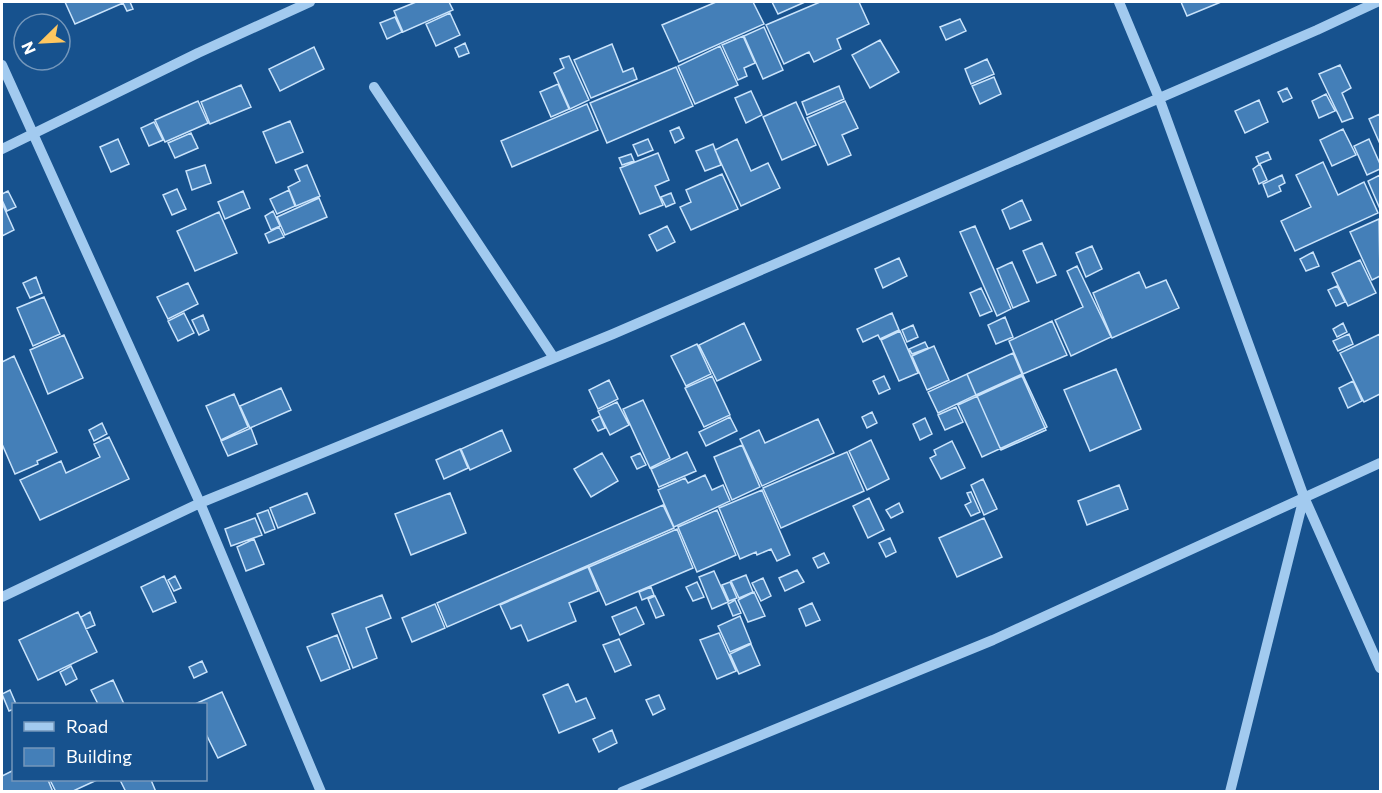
<svg xmlns="http://www.w3.org/2000/svg" width="1382" height="793" font-family="Commissioner,sans-serif">
  <rect width="100%" height="100%" fill="#17528e"/>
  <!-- building -->
  <path fill="#447fb8" stroke="#c9e3fb" stroke-width="1.5" d="M65,2H130L133,9L127,11L123,3L75,24Z
    M416,2H449L453,10L403,32L394,11Z
    M716,2H753L764,24L679,62L662,25Z
    M772,2H805L778,14Z
    M820,2H859L869,24L837,39L841,49L814,62L809,52L784,64L766,25Z
    M1181,2H1221L1187,16Z
    M450,13L460,35L436,46L426,24Z
    M395,17L402,32L387,39L380,23Z
    M960,19L966,31L946,40L940,27Z
    M764,27L783,70L763,79L744,36Z
    M743,36L755,63L744,68L747,76L738,80L722,45Z
    M880,40L899,72L870,88L852,55Z
    M465,43L469,53L459,57L455,48Z
    M612,44L623,72L633,68L637,79L591,98L574,60Z
    M720,46L738,85L695,104L678,66Z
    M314,47L324,69L280,91L269,69Z
    M569,56L589,100L570,109L554,73L564,68L560,59Z
    M987,59L994,74L971,84L965,69Z
    M1340,65L1351,88L1342,93L1353,118L1342,122L1319,74Z
    M676,67L693,106L607,143L590,103Z
    M994,77L1001,94L980,104L972,86Z
    M558,84L569,109L551,117L540,92Z
    M241,85L251,107L210,124L201,102Z
    M839,86L844,99L807,115L802,102Z
    M1287,88L1292,98L1283,102L1278,92Z
    M751,91L762,115L746,123L735,98Z
    M1326,94L1335,111L1319,118L1312,101Z
    M1259,100L1268,122L1245,133L1235,111Z
    M198,101L208,123L165,142L155,120Z
    M845,101L858,128L842,135L851,155L828,165L807,118Z
    M796,102L816,145L782,160L763,117Z
    M587,104L598,130L512,167L501,141Z
    M1380,114V144L1369,119Z
    M290,121L303,152L276,163L263,132Z
    M154,122L163,140L149,146L141,128Z
    M679,127L684,138L675,143L670,131Z
    M1343,129L1356,155L1332,166L1320,140Z
    M191,133L198,148L175,158L168,143Z
    M118,139L129,164L111,172L100,147Z
    M648,139L653,150L638,156L633,145Z
    M737,139L751,171L768,163L780,188L741,206L715,150Z
    M1369,139L1380,164V169L1367,175L1354,146Z
    M713,144L721,165L705,171L696,151Z
    M1268,152L1271,159L1259,164L1256,157Z
    M658,153L669,180L655,186L663,205L640,214L620,168Z
    M631,154L634,161L622,165L619,158Z
    M1323,162L1338,195L1364,182L1378,213L1295,251L1281,221L1311,207L1296,175Z
    M1260,164L1267,180L1259,184L1253,169Z
    M205,165L211,183L192,190L186,171Z
    M307,165L320,196L296,206L288,187L300,181L295,170Z
    M722,174L738,209L691,230L680,207L691,202L686,190Z
    M1282,175L1285,183L1279,186L1281,191L1268,197L1263,184Z
    M1380,175V209L1368,181Z
    M177,189L186,209L172,215L163,195Z
    M289,190L295,206L277,214L270,199Z
    M8,191L16,207L7,211L2,200V194Z
    M243,191L250,208L225,219L218,202Z
    M671,193L675,203L666,207L661,197Z
    M319,198L327,217L285,235L277,217Z
    M1022,200L1031,220L1010,229L1002,210Z
    M2,203L14,230L2,236Z
    M273,211L280,226L271,230L265,216Z
    M219,212L237,253L195,271L177,231Z
    M1379,219L1380,276L1372,280L1350,232Z
    M667,226L675,242L657,251L649,235Z
    M975,226L1011,309L997,316L960,232Z
    M279,227L284,237L269,243L265,234Z
    M1042,243L1056,275L1037,283L1023,251Z
    M1092,246L1102,269L1086,277L1076,253Z
    M1313,252L1319,266L1306,271L1300,259Z
    M899,258L907,276L883,288L875,269Z
    M1360,260L1376,293L1348,306L1332,273Z
    M1012,262L1029,301L1013,308L997,269Z
    M1077,266L1111,337L1071,356L1055,320L1083,307L1067,271Z
    M1139,272L1146,288L1166,280L1179,308L1112,338L1093,293Z
    M36,277L42,293L30,298L23,283Z
    M188,283L198,304L168,319L157,297Z
    M1337,286L1345,302L1336,306L1328,290Z
    M981,288L992,311L980,316L970,293Z
    M44,297L60,334L33,346L17,308Z
    M184,313L194,333L178,341L168,321Z
    M892,313L899,330L880,339L878,335L863,342L857,329Z
    M203,315L209,330L199,335L192,320Z
    M1005,317L1013,337L996,344L988,325Z
    M1052,321L1067,355L1023,374L1009,341Z
    M744,323L761,360L717,381L699,345Z
    M1343,323L1347,332L1337,337L1333,329Z
    M913,325L918,337L907,342L902,330Z
    M900,331L918,373L899,381L881,340Z
    M1349,334L1353,344L1338,351L1333,341Z
    M1380,334V394L1364,402L1340,353Z
    M64,335L83,378L48,394L30,350Z
    M925,342L928,348L912,354L909,349Z
    M697,344L711,374L686,386L671,356Z
    M934,346L949,380L927,390L912,356Z
    M1013,353L1022,374L976,395L967,374Z
    M14,356L57,452L37,461L38,464L15,474L2,444V362Z
    M1116,369L1141,429L1090,451L1064,390Z
    M967,374L976,395L938,413L928,392Z
    M1023,375L1047,427L982,457L958,405Z
    M712,376L730,415L704,427L685,388Z
    M884,376L890,389L879,394L873,381Z
    M1022,376L1046,430L1001,450L977,396Z
    M609,380L618,399L598,409L589,390Z
    M1353,381L1362,401L1348,408L1339,388Z
    M281,388L291,410L250,428L240,406Z
    M234,394L248,427L221,440L206,406Z
    M643,400L670,458L650,468L623,409Z
    M617,402L629,425L610,435L598,411Z
    M956,407L963,422L945,430L938,415Z
    M872,412L877,423L867,428L862,417Z
    M600,416L605,428L598,431L592,420Z
    M730,417L737,431L706,446L699,432Z
    M925,418L932,434L920,440L913,424Z
    M818,419L834,453L762,486L740,439L759,430L765,443Z
    M102,423L107,434L94,441L89,430Z
    M251,428L257,444L228,456L221,441Z
    M502,430L511,451L470,470L461,449Z
    M109,437L129,479L40,520L20,480L61,461L66,473L100,457L94,444Z
    M871,440L889,479L867,490L849,451Z
    M952,441L965,468L941,479L930,458L936,455L934,450Z
    M742,445L760,487L732,500L714,457Z
    M460,449L468,468L444,479L436,460Z
    M687,452L696,471L659,487L651,469Z
    M847,452L864,491L781,528L763,488Z
    M602,453L618,481L591,497L574,469Z
    M640,453L646,465L637,469L631,457Z
    M705,475L712,490L723,485L730,501L674,527L658,490L685,478L688,483Z
    M983,479L997,509L984,515L971,485Z
    M1119,485L1128,509L1087,525L1078,501Z
    M762,490L790,555L777,561L771,549L757,555L756,552L740,559L719,508Z
    M971,492L980,512L971,516L965,505L971,502L967,493Z
    M307,493L315,513L278,528L270,508Z
    M450,493L466,533L411,555L395,514Z
    M869,498L884,530L868,538L853,506Z
    M899,503L903,512L891,518L886,510Z
    M663,505L674,528L447,627L437,603Z
    M268,510L275,529L265,533L257,514Z
    M717,510L736,555L697,572L678,527Z
    M255,518L262,535L231,546L225,529Z
    M984,518L1002,557L957,577L939,538Z
    M677,529L693,568L606,605L589,567Z
    M890,538L896,552L886,557L879,543Z
    M254,539L264,564L246,571L237,547Z
    M824,553L829,563L818,568L813,558Z
    M588,567L598,591L569,603L576,621L528,641L521,625L511,629L500,605Z
    M797,570L804,582L785,591L779,578Z
    M714,571L728,602L712,609L699,577Z
    M746,575L753,592L739,598L731,581Z
    M164,576L176,602L153,612L141,587Z
    M175,576L181,588L174,591L168,580Z
    M763,578L771,596L761,601L752,583Z
    M697,582L704,597L693,601L686,587Z
    M730,582L737,598L729,601L722,585Z
    M651,587L654,595L642,600L639,592Z
    M754,592L765,616L748,622L738,600Z
    M382,595L391,618L366,628L377,658L353,668L332,614Z
    M655,596L664,615L656,618L648,599Z
    M735,600L741,613L733,616L728,604Z
    M812,603L820,620L806,626L799,609Z
    M435,604L445,628L412,642L402,618Z
    M636,607L644,624L620,635L612,617Z
    M78,612L97,652L38,680L19,640Z
    M90,612L95,625L86,629L81,617Z
    M740,616L751,643L730,652L718,626Z
    M719,633L736,671L717,679L700,640Z
    M337,635L350,669L321,681L307,647Z
    M619,639L631,665L615,672L603,645Z
    M751,644L760,665L739,674L730,654Z
    M202,661L207,672L194,678L189,667Z
    M71,666L77,679L66,685L60,672Z
    M113,680L124,704H98L91,690Z
    M568,684L576,702L586,698L595,718L559,733L543,695Z
    M10,690L16,704H14V709L9,711L2,694Z
    M222,692L246,745L218,758L206,734V704H195Z
    M659,695L665,709L653,715L646,700Z
    M612,730L617,743L599,752L593,739Z
    M14,770V780H48L53,792H2V776Z
    M50,780H97L71,792H56Z
    M120,780H151L156,792H126Z"/>
  <g fill="none" stroke-linecap="round" stroke-linejoin="round">
    <!-- minor -->
    <path stroke="#a2caef" stroke-width="10" d="M1119,2L1159,98L1304,497L1380,668
      M2,65L200,503L321,792
      M374,87L554,358
      M2,149L198,53L310,2
      M2,597L200,503L613,334L1317,30L1377,2
      M622,792L993,640L1380,463
      M1230,792L1304,497"/>
  </g>
  <!-- border -->
  <rect width="1382" height="793" fill="none" stroke="#ffffff" stroke-width="6"/>
  <!-- legend -->
  <rect x="12" y="703" width="195" height="78" fill="#17528e" stroke="#7497bb" stroke-width="1.5"/>
  <rect x="24" y="722" width="30" height="9" fill="#a2caef" stroke="#7497bb" stroke-width="1.5"/>
  <text x="66" y="733" font-size="18" fill="#ffffff">Road</text>
  <rect x="24" y="748" width="30" height="18" fill="#447fb8" stroke="#7497bb" stroke-width="1.5"/>
  <text x="66" y="763" font-size="18" fill="#ffffff">Building</text>
  <!-- north arrow -->
  <g transform="translate(42 42) rotate(246)"><circle r="28" fill="#17528e" stroke="#7497bb" stroke-width="1.5"/>
  <path d="M0-4.5L10 22L0 15L-10 22Z" fill="#ffc760"/>
  <text y="-9" font-size="16" font-weight="bold" text-anchor="middle" fill="#ffffff">N</text>
  </g>
</svg>
